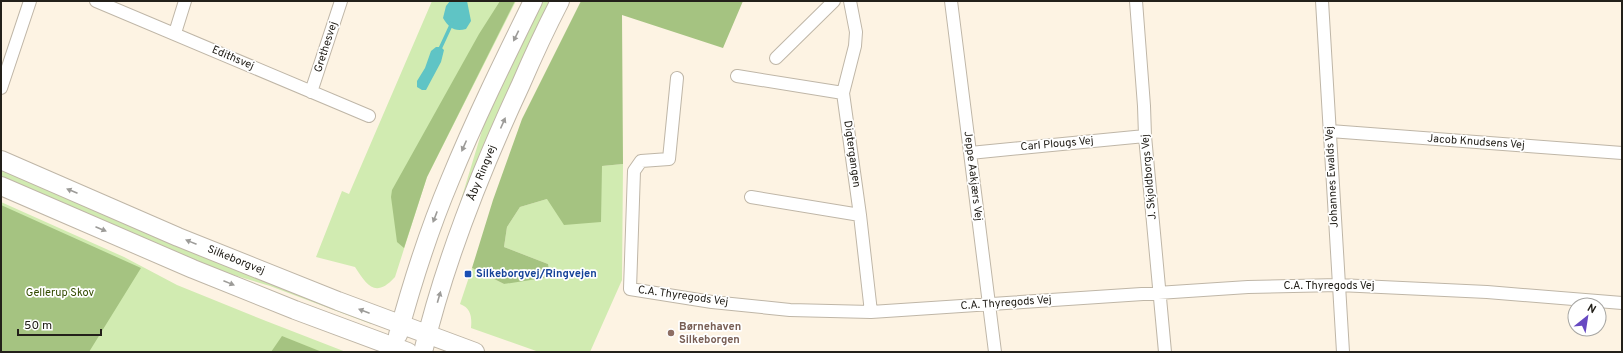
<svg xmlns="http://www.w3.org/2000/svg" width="1623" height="353" font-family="Overpass,sans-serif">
  <rect width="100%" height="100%" fill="#fdf3e3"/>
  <!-- green -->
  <path fill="#d1ebb1" d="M432,1H516L427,177L395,277C375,299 367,285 355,267L316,257L342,191L349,194Z
    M541,1H552L428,305L426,304L457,213L488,111Z
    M623,164L622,280L590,352H539L471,328C472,317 471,308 460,304L472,268L504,284L548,264L504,247L507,227L520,207L547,199L602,166Z
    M1,167L372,321L371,324L270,286L217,270L1,177Z
    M1,202L124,257L177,285L266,321L346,352H1Z"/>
  <!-- forest -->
  <path fill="#a5c381" d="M500,1H515L427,177L404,248L397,242L391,197L392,190L479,34Z
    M581,1H743L723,48L622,15L623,164L602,166L601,222L564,225L547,199L520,207L507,227L504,247L548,264L550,277L504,284L472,268L493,200L522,119Z
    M1,205L141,268L89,352H1Z
    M282,336L322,352H271Z"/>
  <!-- water -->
  <path fill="#5fc4c5" d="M450,1H467L471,21L466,29C455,32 449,28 443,18L446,6Z
    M436,47H441L444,50L441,62L426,90H422L417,87V81L425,68L431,51Z"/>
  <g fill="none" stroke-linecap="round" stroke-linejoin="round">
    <!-- stream -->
    <path stroke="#5fc4c5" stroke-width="3.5" d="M439,51L452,23"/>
    <!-- street casing -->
    <g stroke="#bfb6a7" stroke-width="14">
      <path id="street" d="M96,1L369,116
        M850,1L856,32L855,46L843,93L860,215L871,312
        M951,1L995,352
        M1136,1L1144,106L1145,136L1165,352
        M1322,1L1343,352
        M175,33L185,1
        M776,58L834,1
        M737,76L843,93
        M677,78L669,159L641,161L634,171L630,289L712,302L790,310L871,312L1248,287L1339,285L1487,292L1622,303
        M1,88L30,1
        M311,92L341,1
        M1330,131L1622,153
        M970,153L1145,136
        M751,197L860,215"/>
    </g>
    <!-- secondary casing -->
    <g stroke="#bfb6a7" stroke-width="20">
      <path id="secondary" d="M1,160L178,237L338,301L475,352
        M1,186L193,269L295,310L408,352
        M398,335C412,283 429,230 450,180C475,119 504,60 533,1
        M423,352C445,259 481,170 521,84C533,56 546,28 560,1"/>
    </g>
    <!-- street -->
    <use href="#street" stroke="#fff" stroke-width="12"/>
    <!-- secondary -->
    <use href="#secondary" stroke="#fff" stroke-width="18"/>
  </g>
  <!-- one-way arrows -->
  <defs><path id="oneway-solid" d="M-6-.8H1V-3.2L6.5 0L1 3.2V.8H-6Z"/></defs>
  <g fill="#9c9b98">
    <use href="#oneway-solid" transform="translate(516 36) rotate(116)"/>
    <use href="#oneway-solid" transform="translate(503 123) rotate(-66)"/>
    <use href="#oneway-solid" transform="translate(464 146) rotate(114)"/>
    <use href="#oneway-solid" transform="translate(72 191) rotate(-157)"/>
    <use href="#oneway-solid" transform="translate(435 217) rotate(111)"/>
    <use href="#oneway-solid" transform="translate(101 229) rotate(23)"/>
    <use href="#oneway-solid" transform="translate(191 242) rotate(-158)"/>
    <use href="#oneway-solid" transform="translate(229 283) rotate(22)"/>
    <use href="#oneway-solid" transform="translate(439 297) rotate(-74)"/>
    <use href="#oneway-solid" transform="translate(364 311) rotate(-159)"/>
  </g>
  <!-- markers -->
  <rect fill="#1a4fb4" stroke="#fff" stroke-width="1.5" x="464" y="270" width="8" height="8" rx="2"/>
  <circle fill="#8d6e63" stroke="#fff" stroke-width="1.5" cx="671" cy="333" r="4"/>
  <g text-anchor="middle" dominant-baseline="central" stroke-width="3.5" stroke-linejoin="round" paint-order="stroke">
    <!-- street labels -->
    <g font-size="11" fill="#23201a" stroke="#fff">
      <text transform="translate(326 47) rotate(-72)">Grethesvej</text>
      <text transform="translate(233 58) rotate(23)">Edithsvej</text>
      <text transform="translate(1476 142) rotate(4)">Jacob Knudsens Vej</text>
      <text transform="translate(1057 144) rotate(-5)">Carl Plougs Vej</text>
      <text transform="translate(852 154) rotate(82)">Digtergangen</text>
      <text transform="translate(482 173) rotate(-68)">Åby Ringvej</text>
      <text transform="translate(973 176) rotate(83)">Jeppe Aakjærs Vej</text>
      <text transform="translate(1149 177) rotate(-95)">J. Skjoldborgs Vej</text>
      <text transform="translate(1332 177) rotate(-93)">Johannes Ewalds Vej</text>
      <text transform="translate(236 260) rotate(22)">Silkeborgvej</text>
      <text x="1329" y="286">C.A. Thyregods Vej</text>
      <text transform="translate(683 296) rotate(8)">C.A. Thyregods Vej</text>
      <text transform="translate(1006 303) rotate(-4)">C.A. Thyregods Vej</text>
    </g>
    <!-- transit labels -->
    <g font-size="11" font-weight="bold" fill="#164399" stroke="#fff" text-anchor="start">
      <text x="476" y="274">Silkeborgvej/Ringvejen</text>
    </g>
    <!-- park labels -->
    <g font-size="11" fill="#334b00" stroke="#fff">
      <text x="60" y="293">Gellerup Skov</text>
    </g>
    <!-- education labels -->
    <g font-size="11" font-weight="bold" fill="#785e54" stroke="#fff" text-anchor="start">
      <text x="679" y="327">Børnehaven<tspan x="679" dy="13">Silkeborgen</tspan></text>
    </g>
  </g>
  <!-- border -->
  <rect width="1623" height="353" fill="none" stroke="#23201a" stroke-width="4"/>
  <!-- north arrow -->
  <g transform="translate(1587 317) rotate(30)"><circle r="19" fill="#ffffff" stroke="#a7a6a3"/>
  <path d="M0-3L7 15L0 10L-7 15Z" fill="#6749c2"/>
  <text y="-6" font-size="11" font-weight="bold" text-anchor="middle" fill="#23201a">N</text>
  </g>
  <!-- scale -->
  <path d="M18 329v6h83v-6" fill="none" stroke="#23201a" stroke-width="2"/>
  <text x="24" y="329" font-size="12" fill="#23201a" stroke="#ffffff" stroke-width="3" paint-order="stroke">50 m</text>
</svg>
